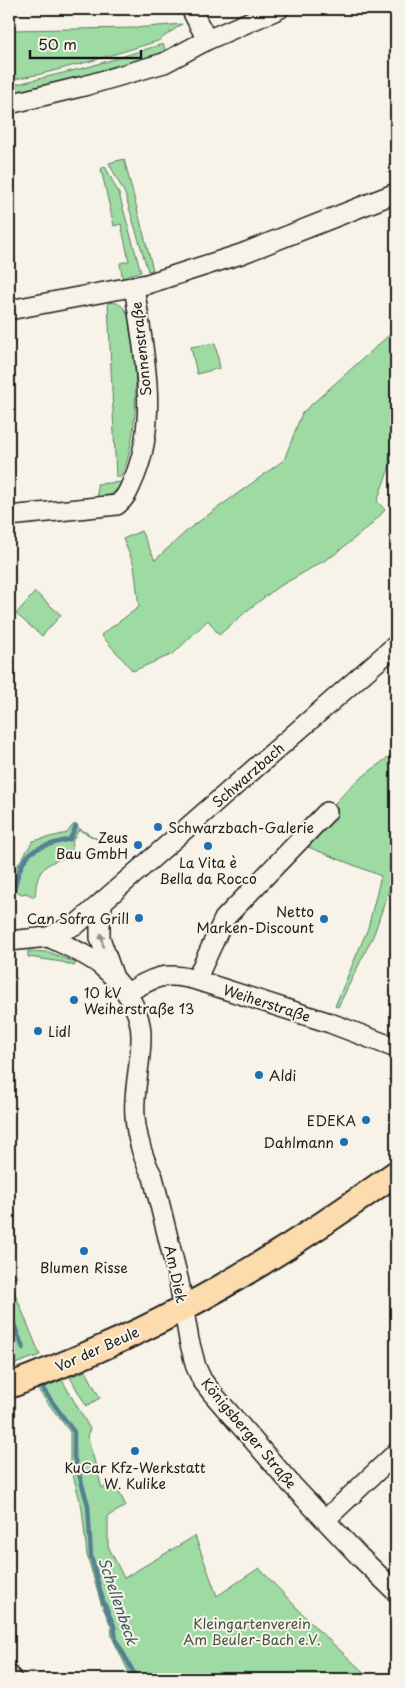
<svg xmlns="http://www.w3.org/2000/svg" width="405" height="1688" font-family="'Playpen Sans',sans-serif">
  <rect width="100%" height="100%" fill="#f7f3e8"/>
  <filter id="ink" filterUnits="userSpaceOnUse"><feTurbulence type="fractalNoise" baseFrequency=".02" numOctaves="2"/><feDisplacementMap in="SourceGraphic" scale="10" xChannelSelector="R" yChannelSelector="G"/><feConvolveMatrix kernelMatrix="1 2 1 2 8 2 1 2 1" color-interpolation-filters="sRGB"/></filter>
  <g filter="url(#ink)">
    <!-- green -->
    <path fill="#9ddba3" stroke="#5c7c60" d="M182,24L158,41L95,60L41,74L9,80V30L135,28Z
      M163,44L167,55L9,97V86L88,67Z
      M124,159L153,270L148,271L125,194L109,163Z
      M105,166L119,194L141,272L128,275L129,278L123,280L120,263L129,261L121,224L114,226L101,169Z
      M114,302C119,304 123,306 126,311C129,316 129,324 130,330C137,367 138,406 131,444C129,455 126,466 121,477H116L108,303Z
      M396,329V453L394,455L377,501L385,510L372,524L334,555L275,589L248,610L219,635L208,620L173,654L133,671L101,635L139,607L134,565L123,539L141,531L155,560L190,528L284,460L302,413Z
      M215,343L220,368L197,374L191,347Z
      M123,482C116,491 110,497 98,500L97,484Z
      M35,592L61,615L42,636L16,614Z
      M396,751V869L374,934L338,1007L335,1006L368,928L381,876L298,843L352,785Z
      M73,825L99,840L79,830L73,840L70,857C55,859 40,866 37,882C35,887 37,892 34,897L26,893L22,894L14,890L11,895H9V879L33,841L67,833Z
      M28,951L49,952L76,963L74,966L62,962L28,957Z
      M11,1268L17,1277L10,1281L40,1355L15,1364L9,1349V1270Z
      M86,1371L100,1398L86,1406L70,1377Z
      M62,1380L90,1429L87,1435L102,1488L114,1482L126,1506L108,1516V1546L124,1578L195,1536L217,1596L259,1568L316,1628L371,1679H132L112,1637L111,1626L101,1603L87,1555L82,1508L70,1464V1432L38,1390Z"/>
    <g fill="none" stroke-linecap="round" stroke-linejoin="round">
      <!-- stream -->
      <path stroke="#578091" stroke-width="4.5" d="M14,890C23,849 32,849 70,839L76,826
        M9,1311L23,1348
        M43,1389L74,1432V1457L88,1505L91,1556L103,1601L114,1626L116,1640L137,1679"/>
      <!-- minor casing -->
      <g stroke="#1c1c1c" stroke-width="22">
        <path id="minor" d="M191,9L207,40
          M9,104L84,86L164,63L207,40L279,9
          M9,310L147,284L241,254L396,193
          M9,516L117,505C128,496 129,489 135,476C159,416 143,348 134,286
          M103,901L100,919V938L113,975
          M48,937C65,945 84,953 99,964C121,982 142,1008 141,1038C141,1059 136,1079 135,1100C133,1125 141,1156 153,1177L179,1282L189,1340L196,1367L202,1380L212,1393L291,1484L360,1557L396,1592
          M9,941L48,937L77,924L396,645
          M196,980L330,1023L396,1048
          M127,993C154,977 165,971 196,980L224,919L327,812
          M325,1520L396,1453
          M9,1675L12,1679"/>
      </g>
      <!-- major casing -->
      <g stroke="#1c1c1c" stroke-width="28">
        <path id="major" d="M9,1386C68,1363 127,1339 182,1309C256,1269 328,1222 396,1173"/>
      </g>
      <!-- minor -->
      <use href="#minor" stroke="#f7f3e8" stroke-width="19"/>
      <!-- major -->
      <use href="#major" stroke="#fcdcac" stroke-width="24"/>
    </g>
    <!-- one-way arrows -->
    <defs><path id="oneway-solid" d="M-6-.8H1V-3.2L6.5 0L1 3.2V.8H-6Z" transform="scale(1.25)"/></defs>
    <use fill="#94928c" href="#oneway-solid" transform="translate(102 940) rotate(-101)"/>
  </g>
  <!-- markers -->
  <g fill="#1f6fb2" stroke="#f7f3e8" stroke-width="2">
    <circle cx="158" cy="827" r="5"/>
    <circle cx="138" cy="845" r="5"/>
    <circle cx="208" cy="846" r="5"/>
    <circle cx="139" cy="918" r="5"/>
    <circle cx="324" cy="919" r="5"/>
    <circle cx="74" cy="1000" r="5"/>
    <circle cx="38" cy="1031" r="5"/>
    <circle cx="259" cy="1075" r="5"/>
    <circle cx="366" cy="1120" r="5"/>
    <circle cx="344" cy="1142" r="5"/>
    <circle cx="84" cy="1251" r="5"/>
    <circle cx="135" cy="1451" r="5"/>
  </g>
  <g text-anchor="middle" dominant-baseline="central" stroke-width="4" stroke-linejoin="round" paint-order="stroke">
    <!-- street labels -->
    <g font-size="14" fill="#1c1c1c" stroke="#f7f3e8">
      <text transform="translate(141 349) rotate(-96)">Sonnenstraße</text>
      <text transform="translate(248 775) rotate(-41)">Schwarzbach</text>
      <text transform="translate(267 1003) rotate(18)">Weiherstraße</text>
      <text transform="translate(176 1274) rotate(78)">Am Diek</text>
      <text transform="translate(97 1349) rotate(-24)">Vor der Beule</text>
      <text transform="translate(249 1433) rotate(50)">Königsberger Straße</text>
    </g>
    <!-- poi labels -->
    <g font-size="14" fill="#1c1c1c" stroke="#f7f3e8" text-anchor="end">
      <text x="168" y="827" text-anchor="start">Schwarzbach-Galerie</text>
      <text x="128" y="837">Zeus<tspan x="128" dy="16">Bau GmbH</tspan></text>
      <text x="208" y="862" text-anchor="middle">La Vita è<tspan x="208" dy="16">Bella da Rocco</tspan></text>
      <text x="314" y="911">Netto<tspan x="314" dy="16">Marken-Discount</tspan></text>
      <text x="129" y="918">Can Sofra Grill</text>
      <text x="84" y="992" text-anchor="start">10 kV<tspan x="84" dy="16">Weiherstraße 13</tspan></text>
      <text x="48" y="1031" text-anchor="start">Lidl</text>
      <text x="269" y="1075" text-anchor="start">Aldi</text>
      <text x="356" y="1120">EDEKA</text>
      <text x="334" y="1142">Dahlmann</text>
      <text x="84" y="1267" text-anchor="middle">Blumen Risse</text>
      <text x="135" y="1467" text-anchor="middle">KuCar Kfz-Werkstatt<tspan x="135" dy="16">W. Kulike</tspan></text>
    </g>
    <!-- park labels -->
    <g font-size="14" fill="#435544" stroke="#f7f3e8">
      <text x="252" y="1623">Kleingartenverein<tspan x="252" dy="16">Am Beuler-Bach e.V.</tspan></text>
    </g>
    <!-- water labels -->
    <g font-size="15" font-style="italic" fill="#3f5660" stroke="#f7f3e8">
      <text transform="translate(119 1601) rotate(71)">Schellenbeck</text>
    </g>
  </g>
  <!-- margin -->
  <rect width="405" height="1688" fill="none" stroke="#f7f3e8" stroke-width="30"/>
  <rect x="15" y="15" width="375" height="1658" fill="none" stroke="#1c1c1c" stroke-width="2" filter="url(#ink)"/>
  <!-- scale -->
  <path d="M30 50v8h111v-8" fill="none" stroke="#1c1c1c" stroke-width="2.5"/>
  <text x="38" y="50" font-size="15" fill="#1c1c1c" stroke="#f7f3e8" stroke-width="4" paint-order="stroke">50 m</text>
</svg>
